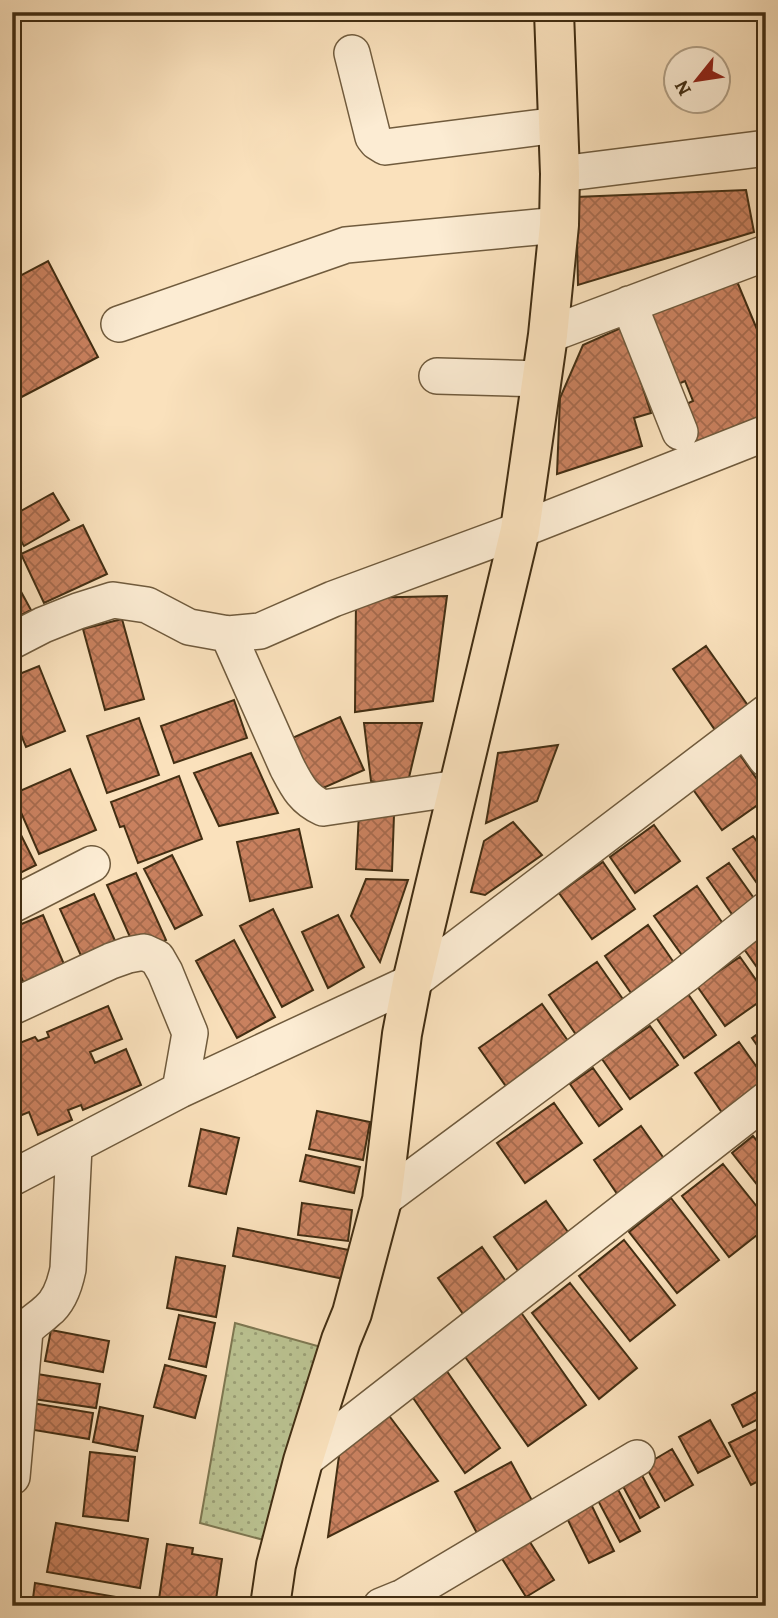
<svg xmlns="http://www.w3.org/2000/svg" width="778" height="1618" font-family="Alegreya,serif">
  <defs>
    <pattern id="park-dots" width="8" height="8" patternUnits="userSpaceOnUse" patternTransform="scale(1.75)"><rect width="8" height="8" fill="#bbc392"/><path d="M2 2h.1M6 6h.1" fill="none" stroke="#9a9f76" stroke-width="1.8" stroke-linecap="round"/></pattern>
    <pattern id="building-cross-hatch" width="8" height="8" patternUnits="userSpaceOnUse" patternTransform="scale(1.75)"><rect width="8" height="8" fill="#c9815f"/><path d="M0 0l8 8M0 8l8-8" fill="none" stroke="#a56a4d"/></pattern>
  </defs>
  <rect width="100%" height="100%" fill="#fae1bc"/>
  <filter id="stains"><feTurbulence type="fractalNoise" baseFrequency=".00286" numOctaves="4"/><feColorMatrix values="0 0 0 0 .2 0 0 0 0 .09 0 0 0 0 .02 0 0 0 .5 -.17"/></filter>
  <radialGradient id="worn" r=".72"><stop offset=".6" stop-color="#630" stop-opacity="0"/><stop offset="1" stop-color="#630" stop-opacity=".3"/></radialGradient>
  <!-- park -->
  <path fill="url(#park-dots)" stroke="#7e7852" stroke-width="2" d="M235,1323L328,1349L290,1547L200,1523Z"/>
  <!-- building -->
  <path fill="url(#building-cross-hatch)" stroke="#422e13" stroke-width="2" d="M746,190L754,232L578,285L576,197Z
    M48,261L98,357L12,402V280Z
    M736,279L766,351V418L699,446L682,406L693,401L685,381L676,385L647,315Z
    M623,327L651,413L634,418L642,446L557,474L560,398L583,345Z
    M53,493L69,520L24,546L12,526V516Z
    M83,525L107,574L44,603L21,554Z
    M12,575L31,610L12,620Z
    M447,596L433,701L355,712L356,598Z
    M122,619L144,699L105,710L83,629Z
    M706,646L749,707L715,730L673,669Z
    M39,666L65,731L26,747L12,713V677Z
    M234,700L247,738L174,763L161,726Z
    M340,717L364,770L314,792L290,739Z
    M139,718L159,775L107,793L87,736Z
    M364,723H422L406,790L371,781Z
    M558,745L537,801L486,823L498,753Z
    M251,753L278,813L219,826L194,773Z
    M740,755L766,792V799L722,830L692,788Z
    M70,769L96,830L39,854L13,794Z
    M179,776L202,839L138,863L124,826L120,827L111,802Z
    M359,813L394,815L392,871L356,869Z
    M12,817L36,865L12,877Z
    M513,822L542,855L485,895L471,892L484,841Z
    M654,825L680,861L635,893L610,857Z
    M299,829L312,887L250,901L237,842Z
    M753,836L766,854V896L733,849Z
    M172,855L202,915L175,929L144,869Z
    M603,862L635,909L592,939L559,893Z
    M729,863L758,904L736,920L707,878Z
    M136,873L166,940L137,953L107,885Z
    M366,879L408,880L380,962L351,916Z
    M697,886L726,928L684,958L654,916Z
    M94,894L121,954L87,969L60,909Z
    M273,909L313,990L282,1007L240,926Z
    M43,915L69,976L28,993L12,956V928Z
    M338,915L364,967L328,988L302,932Z
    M648,925L679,970L636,1000L605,956Z
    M766,933V980L744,949Z
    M234,940L275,1017L237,1038L196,961Z
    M740,957L766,994V997L725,1026L697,986Z
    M597,962L627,1005L579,1039L549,995Z
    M686,991L716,1035L684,1058L653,1013Z
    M542,1004L573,1048L510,1092L479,1048Z
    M108,1006L122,1039L90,1052L95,1063L126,1049L141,1085L83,1110L81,1105L68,1110L72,1120L38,1135L29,1112L12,1119V1046L35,1037L38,1041L49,1037L47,1032Z
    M650,1026L678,1065L630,1099L602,1059Z
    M766,1028V1058L752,1038Z
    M739,1042L766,1080V1093L727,1120L695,1073Z
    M593,1068L622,1109L599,1126L570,1084Z
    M554,1103L582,1143L525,1183L497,1143Z
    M317,1111L370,1122L363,1160L309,1149Z
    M641,1126L670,1167L622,1201L594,1160Z
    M201,1129L239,1138L226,1194L189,1186Z
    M753,1136L766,1152V1196L732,1153Z
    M306,1155L360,1167L354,1193L300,1181Z
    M723,1164L766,1218V1228L729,1257L682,1196Z
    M671,1198L719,1260L677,1293L629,1232Z
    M546,1201L575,1242L523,1278L494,1237Z
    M302,1203L352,1210L348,1241L298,1235Z
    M238,1228L349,1250L344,1279L233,1256Z
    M624,1240L675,1305L630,1341L579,1276Z
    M482,1247L512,1290L468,1321L438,1278Z
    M176,1257L225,1266L216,1317L167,1308Z
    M570,1283L637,1368L599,1399L532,1313Z
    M520,1311L586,1405L528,1446L461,1351Z
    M179,1315L215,1323L206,1367L169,1359Z
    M51,1330L109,1341L103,1372L45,1361Z
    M165,1365L206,1376L195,1418L154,1407Z
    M444,1367L500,1448L465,1473L409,1392Z
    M37,1374L100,1384L96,1408L33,1399Z
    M762,1389L766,1396V1415L743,1427L732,1405Z
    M32,1403L93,1413L89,1439L28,1429Z
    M100,1407L143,1416L137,1451L93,1442Z
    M384,1409L438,1481L328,1537L341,1441Z
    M710,1420L730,1456L698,1473L679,1437Z
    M763,1426L766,1432V1477L751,1485L729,1443Z
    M672,1449L693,1485L665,1501L645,1465Z
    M90,1452L135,1457L128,1521L83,1516Z
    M511,1462L534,1504L478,1535L455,1492Z
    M637,1466L659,1507L640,1518L618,1477Z
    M613,1480L640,1531L620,1542L593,1491Z
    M587,1496L614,1551L589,1563L562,1508Z
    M56,1523L148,1539L140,1588L47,1572Z
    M528,1539L554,1580L526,1597L501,1557Z
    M167,1544L193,1548L192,1554L222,1559L215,1606H158Z
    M35,1583L122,1598L120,1606H32Z"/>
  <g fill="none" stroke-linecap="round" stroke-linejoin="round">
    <!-- minor casing -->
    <g stroke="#705b3d" stroke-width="38">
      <path id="minor" d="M352,53L373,137L377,142L385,147L558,125
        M560,174L766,148
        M629,304L680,432
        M119,324L346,245L559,225
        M548,335L766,253
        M437,376L541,379
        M228,634L287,767C297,786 303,799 323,808L458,788
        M12,641L43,625L78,611L113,600L147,605L189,627L228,634L260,631L333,599L520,530L766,433
        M745,729L766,759
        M12,905L92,864
        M12,1007L111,961L128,955L144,952L157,958L165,972L190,1033L180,1090
        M12,1178L180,1090L412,982L766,713
        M382,1200L685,975L766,910
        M303,1461L766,1100
        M12,1477L25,1331C32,1321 39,1319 47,1311C60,1301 65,1284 68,1269L74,1147
        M381,1606L403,1597L637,1458"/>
    </g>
    <!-- major casing -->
    <g stroke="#422e13" stroke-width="42">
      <path id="major" d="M270,1606L276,1565L303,1461L341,1340L352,1313L382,1200L402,1034L412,982L520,530L548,335L559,225L560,174L554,12"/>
    </g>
    <!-- minor -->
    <use href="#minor" stroke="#fcecd3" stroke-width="35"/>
    <!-- major -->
    <use href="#major" stroke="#fae1bc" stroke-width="38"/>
  </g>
  <!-- margin -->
  <rect width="778" height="1618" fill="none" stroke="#fae1bc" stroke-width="42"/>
  <rect x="14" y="14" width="750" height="1590" fill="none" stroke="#422e13" stroke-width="3.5"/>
  <rect x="21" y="21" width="736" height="1576" fill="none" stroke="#422e13" stroke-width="2"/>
  <!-- north arrow -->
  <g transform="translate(697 80) rotate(240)"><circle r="33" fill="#fcecd3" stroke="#b2a086" stroke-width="2"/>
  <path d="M0-5L12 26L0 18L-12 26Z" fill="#8f2418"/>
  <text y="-10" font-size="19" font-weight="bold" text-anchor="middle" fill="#422e13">N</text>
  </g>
  <rect width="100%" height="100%" filter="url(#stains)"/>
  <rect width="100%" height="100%" fill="url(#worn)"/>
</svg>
